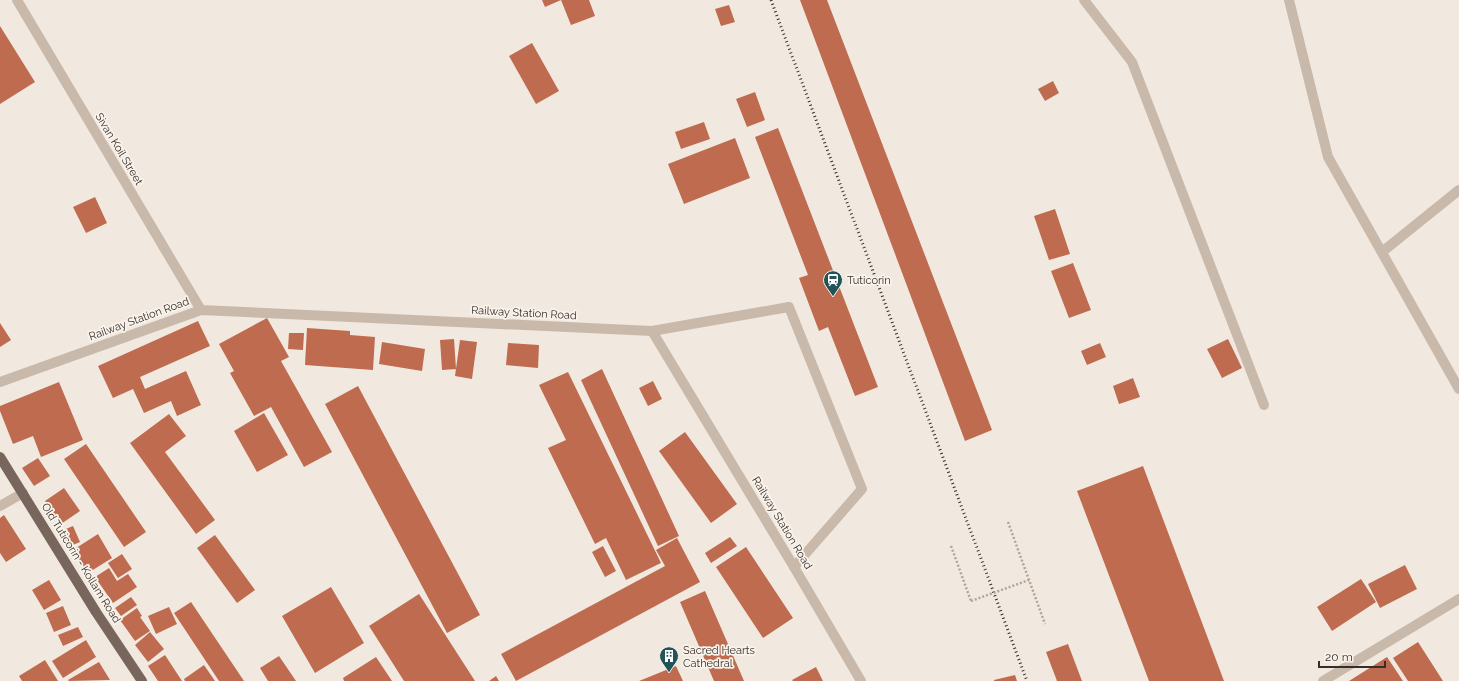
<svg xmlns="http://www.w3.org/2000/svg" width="1459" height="681" font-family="Raleway,sans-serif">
  <rect width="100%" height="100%" fill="#f1e9df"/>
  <!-- building -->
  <path fill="#bf6b4f" d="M542,0H589L595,16L571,25L561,0L545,7Z
    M800,0H827L992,430L965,441Z
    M729,5L735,22L721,26L715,9Z
    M0,26L35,82L0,104Z
    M532,43L559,91L536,104L509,56Z
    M1053,81L1059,93L1045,101L1038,89Z
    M755,92L765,120L747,127L736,99Z
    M704,122L710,139L681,149L675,132Z
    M778,128L878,387L855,396L828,327L819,331L799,278L808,275L755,137Z
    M735,138L750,178L684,204L668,164Z
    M95,197L107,223L86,233L73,207Z
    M1055,209L1070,254L1049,260L1034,216Z
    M1073,263L1091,310L1069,318L1051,271Z
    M267,318L289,357L281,361L332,452L304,467L271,407L254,416L230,373L234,371L219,344Z
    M198,321L210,346L140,377L145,389L186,371L201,405L177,416L171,401L144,413L133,389L113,398L98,366Z
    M0,323L11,340L0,347Z
    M307,328L350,331V335L375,337L373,370L305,365Z
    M289,333H304L303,350L288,349Z
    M454,339L456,369L442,370L440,340Z
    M1228,339L1242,368L1222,378L1207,349Z
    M460,340L477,342L472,379L455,376Z
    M382,342L425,349L422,371L379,364Z
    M508,343L539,345L538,368L506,365Z
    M1100,343L1106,357L1087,365L1081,351Z
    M602,369L679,536L658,546L581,380Z
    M568,372L661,563L626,580L606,538L595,544L548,448L566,440L539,385Z
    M1133,378L1140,397L1119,404L1113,386Z
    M653,381L662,399L648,406L639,388Z
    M59,382L83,440L41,457L33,436L13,444L0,411V406Z
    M358,386L480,615L447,633L325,404Z
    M264,413L288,455L257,472L234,431Z
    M169,414L186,436L165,452L215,520L196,534L130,443Z
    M685,432L737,504L711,523L659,451Z
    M86,444L146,532L124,547L64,459Z
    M38,458L50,476L34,486L22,468Z
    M1143,466L1224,681H1149L1077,491Z
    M64,488L80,511L61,524L45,501Z
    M4,515L26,549L6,562L0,553V518Z
    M73,526L80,542L68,547L61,531Z
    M98,534L112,558L88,573L73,550Z
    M215,535L255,590L237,603L197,548Z
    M730,537L737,546L711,563L705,553Z
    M677,538L700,582L516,681L501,654L665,566L656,550Z
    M603,546L616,571L605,577L592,552Z
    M746,547L793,618L763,638L716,567Z
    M122,554L132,569L118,578L108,563Z
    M1405,565L1417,589L1380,608L1368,584Z
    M109,568L117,581L128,574L137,587L113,603L95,577Z
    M1361,579L1376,602L1332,631L1317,607Z
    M49,580L61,600L44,610L32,590Z
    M331,587L364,643L315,673L282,616Z
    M705,591L744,681H714L680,602Z
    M419,594L475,681H404L369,626Z
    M131,597L137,605L121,616L115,608Z
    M191,602L244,681H219L174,613Z
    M63,606L71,625L54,632L46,613Z
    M169,607L177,624L156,634L148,616Z
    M137,608L142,616L140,617L150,631L135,641L120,620Z
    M78,627L83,637L63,646L58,635Z
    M150,632L164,649L148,662L135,645Z
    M86,640L96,657L63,678L52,661Z
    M1418,642L1443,681H1408L1393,658Z
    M1068,644L1082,681H1057L1046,652Z
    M165,655L182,681H158L148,666Z
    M279,656L296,681H268L260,668Z
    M376,657L392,681H344L343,678Z
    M1387,657L1403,681H1349Z
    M45,660L58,681H22L19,676Z
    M99,662L110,680L69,681L68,680Z
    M204,665L215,681H185L184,679Z
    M676,666L683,681H639Z
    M816,667L823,681H793L792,680Z
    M1015,675L1017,681H994V680Z
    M496,676L499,681H489Z"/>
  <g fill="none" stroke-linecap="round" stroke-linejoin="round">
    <!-- path -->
    <path stroke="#b5a395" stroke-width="2.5" stroke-dasharray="2 2" stroke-linecap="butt" d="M1008,522L1045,624
      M951,546L971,601"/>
    <!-- service -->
    <path stroke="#c9b9ab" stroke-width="10" d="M652,331L789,307L862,489L794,567"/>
    <!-- minor -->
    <path stroke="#c9b9ab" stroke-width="10" d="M1084,0L1132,62L1264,405
      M1289,0L1328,157L1459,389
      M1382,252L1459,190
      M0,506L23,493
      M1323,681L1459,599"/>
    <!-- tertiary -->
    <path stroke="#c9b9ab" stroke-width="10" d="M17,0L201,310
      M0,382L201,310L652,331L794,567L861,681"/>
    <!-- primary -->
    <path stroke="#78665c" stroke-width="10" d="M0,457L96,612L142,681"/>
    <!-- rail -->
    <path stroke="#372e2a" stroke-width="3" stroke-dasharray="1 3" stroke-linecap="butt" d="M771,0L1027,681"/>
    <!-- path-bridge -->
    <path stroke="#b5a395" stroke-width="2.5" stroke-dasharray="2 2" stroke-linecap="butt" d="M971,601L1029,580"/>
  </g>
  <!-- icons -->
  <defs>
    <g id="station-pin" transform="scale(1)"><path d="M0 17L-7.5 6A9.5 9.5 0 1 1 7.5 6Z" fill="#215357" stroke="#f9f3eb"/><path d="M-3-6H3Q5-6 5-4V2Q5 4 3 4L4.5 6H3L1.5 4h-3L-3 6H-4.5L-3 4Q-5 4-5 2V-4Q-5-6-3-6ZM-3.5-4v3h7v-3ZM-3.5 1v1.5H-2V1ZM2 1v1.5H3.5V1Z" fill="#fff"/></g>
    <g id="building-pin" transform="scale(1)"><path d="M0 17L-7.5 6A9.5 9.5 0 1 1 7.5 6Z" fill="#215357" stroke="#f9f3eb"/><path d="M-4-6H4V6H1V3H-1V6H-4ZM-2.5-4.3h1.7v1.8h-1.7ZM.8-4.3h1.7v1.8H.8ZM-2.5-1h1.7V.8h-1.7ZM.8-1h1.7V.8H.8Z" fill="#fff"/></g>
  </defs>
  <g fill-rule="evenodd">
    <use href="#station-pin" x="833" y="280"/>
    <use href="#building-pin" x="669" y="656"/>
  </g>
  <g text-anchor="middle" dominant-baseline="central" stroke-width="3.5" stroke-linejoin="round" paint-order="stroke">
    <!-- street labels -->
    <g font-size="11" fill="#372e2a" stroke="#f9f3eb">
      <text transform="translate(119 149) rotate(59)">Sivan Koil Street</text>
      <text transform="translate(524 313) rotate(3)">Railway Station Road</text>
      <text transform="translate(139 319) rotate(-20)">Railway Station Road</text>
      <text transform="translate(782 523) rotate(59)">Railway Station Road</text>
      <text transform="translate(81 563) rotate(58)">Old Tuticorin - Kollam Road</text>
    </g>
    <!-- poi labels -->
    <g font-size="11" fill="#372e2a" stroke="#f9f3eb" text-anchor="start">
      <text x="847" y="280">Tuticorin</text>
      <text x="683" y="650">Sacred Hearts<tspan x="683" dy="13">Cathedral</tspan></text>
    </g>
  </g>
  <!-- scale -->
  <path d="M1319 661v6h66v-6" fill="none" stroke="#372e2a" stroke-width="2"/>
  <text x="1325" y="661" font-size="12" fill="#372e2a" stroke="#f9f3eb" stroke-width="3" paint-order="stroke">20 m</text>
</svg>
